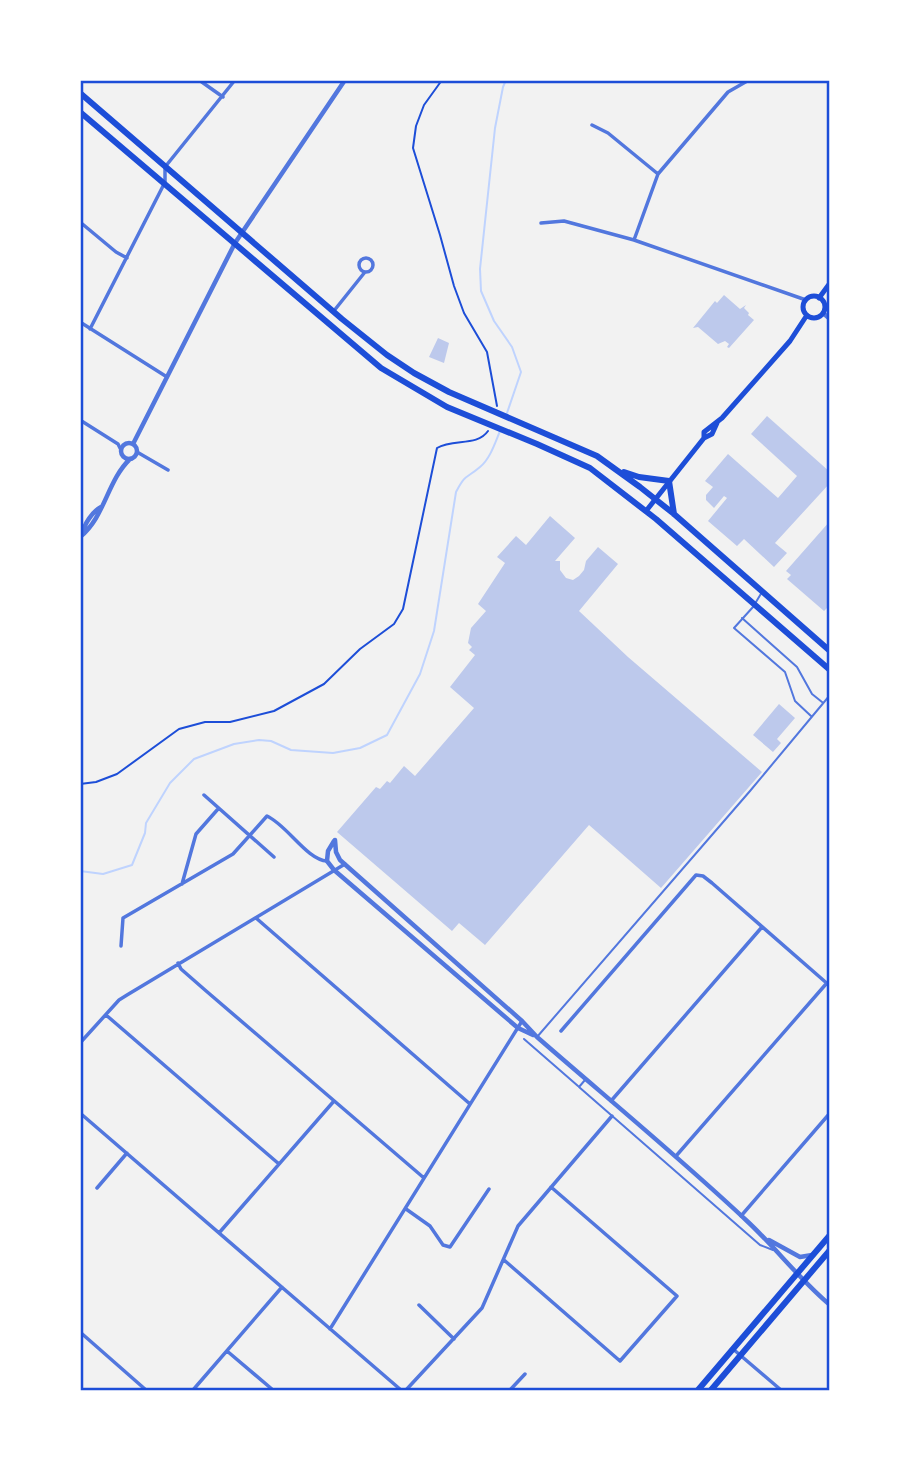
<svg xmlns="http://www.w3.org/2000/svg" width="910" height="1471" font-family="Mulish,sans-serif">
  <rect width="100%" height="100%" fill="#f2f2f2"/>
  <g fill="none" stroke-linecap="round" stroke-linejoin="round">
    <!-- stream -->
    <path stroke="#bfd3fe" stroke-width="2" d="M506,80L503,87L495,128L480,269L481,291L494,321L512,347L521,372L507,413
      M80,871L103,874L132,865L145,833L146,823L170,783L194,759L234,744L259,740L271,741L291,750L333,753L360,748L387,735L420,674L434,631L456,492C466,473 466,479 480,467C490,459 495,443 500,431"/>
  </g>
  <!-- building -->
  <path fill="#bdc9ec" d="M724,295L740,309L746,305L744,308L749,313L748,315L754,320L729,348L727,347L729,344L725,341L718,344L698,327L693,328L715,301L717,303Z
    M438,338L449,343L444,363L429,357Z
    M767,416L830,472V483L775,543L787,553L774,567L744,539L737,546L708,521L727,498L724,496L714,508L706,500V495L713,487L705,481L728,454L778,498L797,476L751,434Z
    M550,516L575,538L555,561H560V570L566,578L573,580L579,576L584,570L586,561L598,547L618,564L579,611L628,657L762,772L661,888L589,825L485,945L459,923L452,931L337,832L376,787L380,789L387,781L390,783L404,766L415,776L474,708L450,687L475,655L469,650L472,647L468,643L471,628L486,611L478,604L505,563L497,557L516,536L526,545Z
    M830,521V605L824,611L787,579L791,575L786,571Z
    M779,704L795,718L777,739L781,743L773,752L753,735Z"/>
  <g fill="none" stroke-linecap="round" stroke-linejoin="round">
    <!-- path -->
    <path stroke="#1d4ed8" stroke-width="2" d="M442,80L424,105L416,126L413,148L440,235L454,286L464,313L487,352L497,406
      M80,784L96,782L117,774L179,729L205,722H230L274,711L324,684L360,649L394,624L403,609L437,448C453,438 477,447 488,431"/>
    <!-- service -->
    <path stroke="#5277de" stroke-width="2" d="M756,602L762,592
      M753,607L734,628L785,672L795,701L811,716
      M742,618L797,667L812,694L822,702
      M537,1037L750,791L830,695
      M524,1039L578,1086
      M585,1080L579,1087L760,1245L773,1250"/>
    <!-- minor -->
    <path stroke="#5277de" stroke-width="3.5" d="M199,80L223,97
      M592,125L608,133L658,174
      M80,222L116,252L127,258
      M541,223L564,221L634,240L806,300
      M634,240L658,174L728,92L749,80
      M359 265a7 7 0 1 1 14 0a7 7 0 1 1-14 0Z
      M333,312L365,272
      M80,322L167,377
      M90,329L161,190L165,182V167L235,80
      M80,420L118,444L121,450
      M137,452L168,470
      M204,795L274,857
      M182,884L196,834L218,809
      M256,918L470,1104
      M121,946L123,918L233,854L267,816C287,825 307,860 327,861
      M178,963L181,969L205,990L424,1178
      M106,1015L279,1164
      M561,1031L696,875L703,876L712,883L830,986
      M80,1043L119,1000L127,995L345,864
      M611,1101L762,927
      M80,1113L401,1390
      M676,1156L826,984
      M97,1188L127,1153
      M406,1209L430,1226L443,1245L450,1247L489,1189
      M741,1216L830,1113
      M219,1233L334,1101
      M504,1260L620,1361L677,1296L551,1187
      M419,1305L454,1339
      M330,1329L522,1021
      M80,1332L146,1390
      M733,1349L781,1390
      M227,1351L273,1390
      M193,1390L282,1287
      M406,1390L482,1308L518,1226L612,1116
      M510,1390L525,1374"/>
    <!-- tertiary -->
    <path stroke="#5277de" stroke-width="4.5" d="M823,313L830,319
      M121 451a8 8 0 1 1 16 0a8 8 0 1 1-16 0Z
      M133,444L235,243L345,80
      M83,534C83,525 93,511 101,507
      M80,537C105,517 107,481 130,459
      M335,840L336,852L340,860L522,1021L537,1037C607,1098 679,1157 747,1221C776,1248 799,1279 830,1305
      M334,841L328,851L327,861L334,870L518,1028L533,1035
      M769,1240L800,1257L812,1255"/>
    <!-- secondary -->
    <path stroke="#1d4ed8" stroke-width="5" d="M803 307a11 11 0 1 1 22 0a11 11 0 1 1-22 0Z
      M819,298L830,283
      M704,438L712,434L717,423
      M646,511L704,438V432L722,418L790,341L807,315"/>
    <!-- primary -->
    <path stroke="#1d4ed8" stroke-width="6" d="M80,93L342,319L387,355L414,373L449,392L597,456L640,487L674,514L830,651
      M80,112L381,368L447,407L537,444L590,468L656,519L830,670
      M624,472L639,477L669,481L674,514"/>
    <!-- trunk -->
    <path stroke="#1d4ed8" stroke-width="6" d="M698,1390L830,1235
      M711,1390L830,1250"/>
  </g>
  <!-- border -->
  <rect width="910" height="1471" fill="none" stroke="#ffffff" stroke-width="164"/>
  <rect x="82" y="82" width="746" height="1307" fill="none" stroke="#1d4ed8" stroke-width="2.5"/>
</svg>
